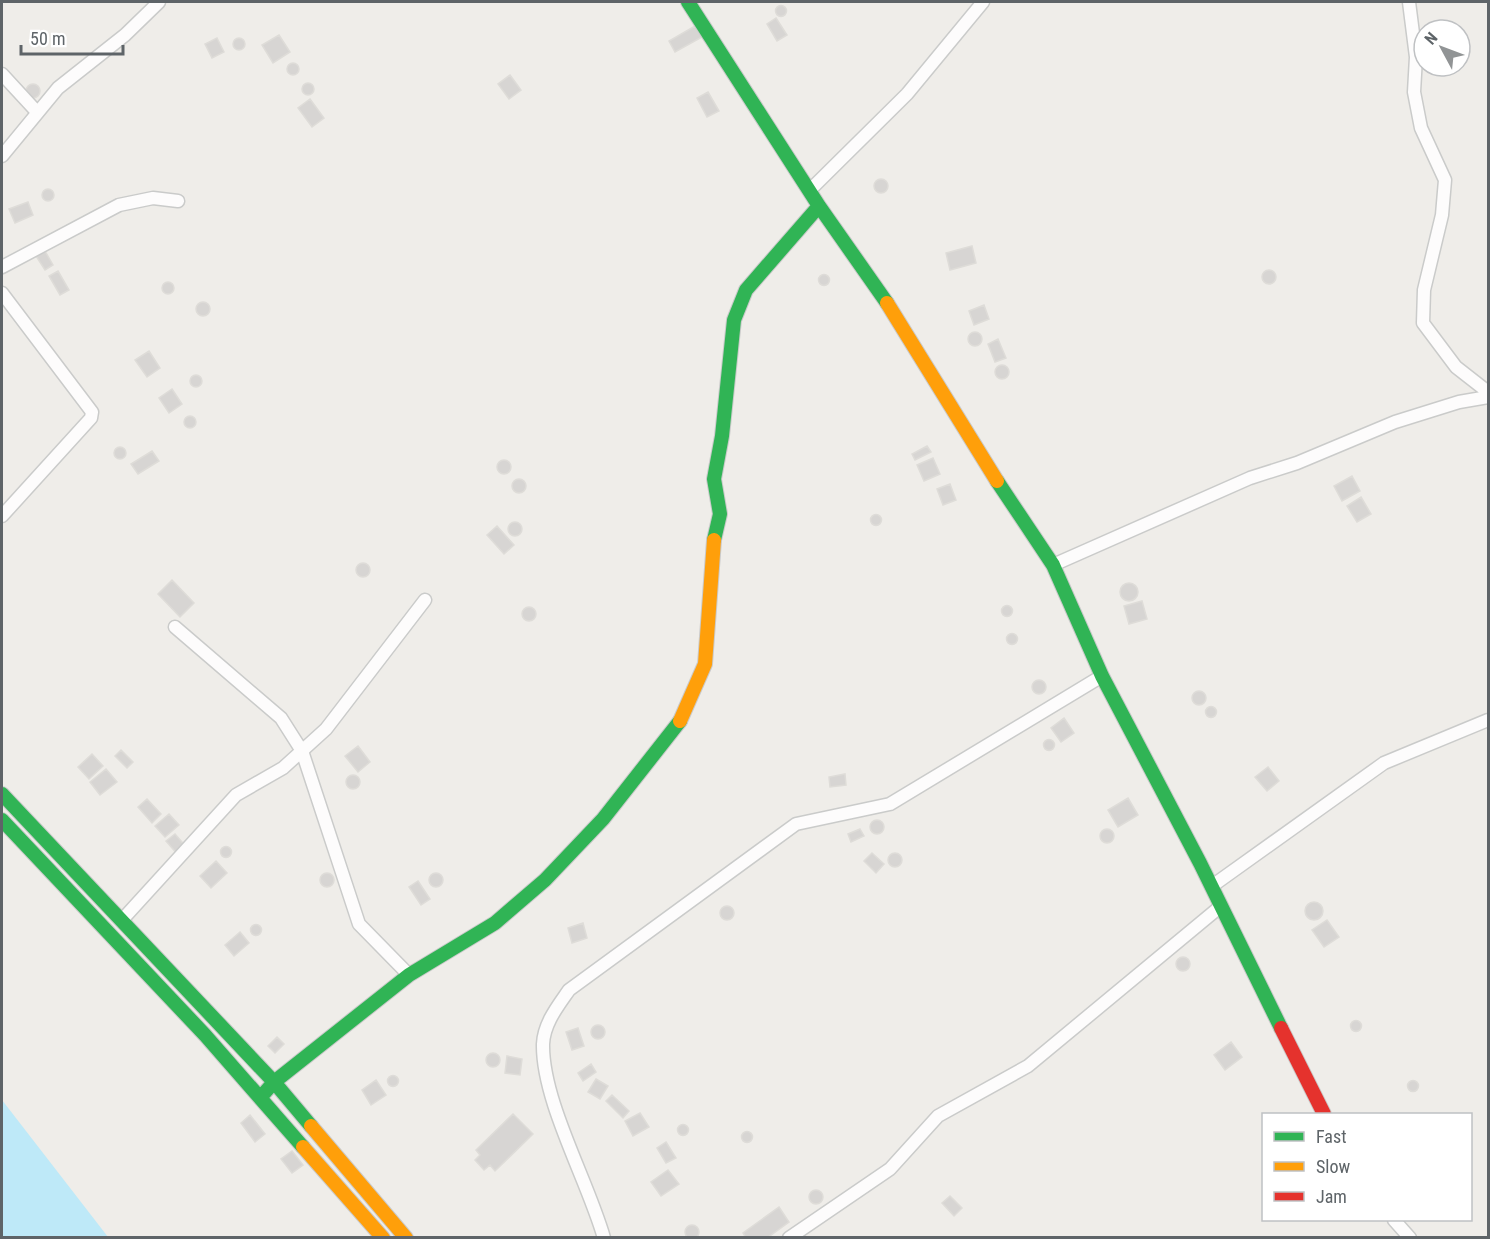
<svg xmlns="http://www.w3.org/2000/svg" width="1490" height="1239" font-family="'Roboto Condensed',sans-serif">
  <rect width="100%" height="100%" fill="#efede9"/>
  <!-- water -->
  <path fill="#bee9f8" d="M2,1100L108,1237H2Z"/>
  <!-- building -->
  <path fill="#d7d5d3" stroke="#dedcd8" stroke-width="1.5" d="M775.5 11a5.5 5.5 0 1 1 11 0a5.5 5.5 0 1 1-11 0Z
    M776,18L787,35L777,41L767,24Z
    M695,26L702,37L675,52L669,41Z
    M279,35L290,52L273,63L262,45Z
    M233 44a6 6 0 1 1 12 0a6 6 0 1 1-12 0Z
    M217,38L224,52L212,58L205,44Z
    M287 69a6 6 0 1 1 12 0a6 6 0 1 1-12 0Z
    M510,75L521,90L509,99L498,84Z
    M302 89a6 6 0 1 1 12 0a6 6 0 1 1-12 0Z
    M26 91a7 7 0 1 1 14 0a7 7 0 1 1-14 0Z
    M708,92L719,111L707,117L697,98Z
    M310,99L324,118L312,127L298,108Z
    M874 186a7 7 0 1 1 14 0a7 7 0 1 1-14 0Z
    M42 195a6 6 0 1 1 12 0a6 6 0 1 1-12 0Z
    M28,202L33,215L15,223L9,209Z
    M972,246L976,263L950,270L946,253Z
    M45,251L53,265L45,270L36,256Z
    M1262 277a7 7 0 1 1 14 0a7 7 0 1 1-14 0Z
    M58,271L69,290L60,295L49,276Z
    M818.5 280a5.5 5.5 0 1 1 11 0a5.5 5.5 0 1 1-11 0Z
    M162 288a6 6 0 1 1 12 0a6 6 0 1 1-12 0Z
    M196 309a7 7 0 1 1 14 0a7 7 0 1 1-14 0Z
    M984,305L989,319L974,325L969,311Z
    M968 339a7 7 0 1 1 14 0a7 7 0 1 1-14 0Z
    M998,339L1006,358L995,362L988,344Z
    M149,351L160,368L147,377L135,360Z
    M995 372a7 7 0 1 1 14 0a7 7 0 1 1-14 0Z
    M190 381a6 6 0 1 1 12 0a6 6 0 1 1-12 0Z
    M172,389L182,404L169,413L159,398Z
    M184 422a6 6 0 1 1 12 0a6 6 0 1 1-12 0Z
    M927,446L931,452L915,460L912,454Z
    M114 453a6 6 0 1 1 12 0a6 6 0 1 1-12 0Z
    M152,451L159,461L138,474L131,464Z
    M933,458L940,474L924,481L917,465Z
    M497 467a7 7 0 1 1 14 0a7 7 0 1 1-14 0Z
    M1352,476L1360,491L1342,501L1334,486Z
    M512 486a7 7 0 1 1 14 0a7 7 0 1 1-14 0Z
    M950,484L956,500L943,505L937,489Z
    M1361,497L1371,514L1357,522L1347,506Z
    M870.5 520a5.5 5.5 0 1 1 11 0a5.5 5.5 0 1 1-11 0Z
    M508 529a7 7 0 1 1 14 0a7 7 0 1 1-14 0Z
    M497,526L514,545L504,554L487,535Z
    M356 570a7 7 0 1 1 14 0a7 7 0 1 1-14 0Z
    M172,580L194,603L180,617L158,594Z
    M1120 592a9 9 0 1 1 18 0a9 9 0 1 1-18 0Z
    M1142,601L1147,619L1129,624L1124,606Z
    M1001.5 611a5.5 5.5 0 1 1 11 0a5.5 5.5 0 1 1-11 0Z
    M522 614a7 7 0 1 1 14 0a7 7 0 1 1-14 0Z
    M1006.5 639a5.5 5.5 0 1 1 11 0a5.5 5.5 0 1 1-11 0Z
    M1032 687a7 7 0 1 1 14 0a7 7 0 1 1-14 0Z
    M1192 698a7 7 0 1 1 14 0a7 7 0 1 1-14 0Z
    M1205.5 712a5.5 5.5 0 1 1 11 0a5.5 5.5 0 1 1-11 0Z
    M1064,718L1074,733L1061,742L1051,728Z
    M1043.5 745a5.5 5.5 0 1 1 11 0a5.5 5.5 0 1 1-11 0Z
    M358,746L370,762L358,772L345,756Z
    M121,750L133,762L127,768L115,756Z
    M92,754L103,766L89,779L78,767Z
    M1268,767L1279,781L1267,791L1255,777Z
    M106,769L117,782L100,795L90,782Z
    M845,774L846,785L830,787L829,777Z
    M346 782a7 7 0 1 1 14 0a7 7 0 1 1-14 0Z
    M1128,798L1138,815L1118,827L1108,810Z
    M147,799L161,814L152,823L138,807Z
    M169,814L179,825L165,837L155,826Z
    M870 827a7 7 0 1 1 14 0a7 7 0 1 1-14 0Z
    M860,829L864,836L851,842L848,834Z
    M1100 836a7 7 0 1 1 14 0a7 7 0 1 1-14 0Z
    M175,834L188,849L179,856L166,841Z
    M220.5 852a5.5 5.5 0 1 1 11 0a5.5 5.5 0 1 1-11 0Z
    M872,853L884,864L876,873L864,861Z
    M888 860a7 7 0 1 1 14 0a7 7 0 1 1-14 0Z
    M216,861L227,873L211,888L200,876Z
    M429 880a7 7 0 1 1 14 0a7 7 0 1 1-14 0Z
    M320 880a7 7 0 1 1 14 0a7 7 0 1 1-14 0Z
    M418,881L430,899L421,905L409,887Z
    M1305 911a9 9 0 1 1 18 0a9 9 0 1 1-18 0Z
    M720 913a7 7 0 1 1 14 0a7 7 0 1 1-14 0Z
    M1327,920L1339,937L1324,947L1312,930Z
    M583,923L587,938L572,943L568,928Z
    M250.5 930a5.5 5.5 0 1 1 11 0a5.5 5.5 0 1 1-11 0Z
    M240,932L249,943L234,956L225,945Z
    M1176 964a7 7 0 1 1 14 0a7 7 0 1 1-14 0Z
    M1350.5 1026a5.5 5.5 0 1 1 11 0a5.5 5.5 0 1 1-11 0Z
    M591 1032a7 7 0 1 1 14 0a7 7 0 1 1-14 0Z
    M578,1028L584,1046L572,1050L566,1032Z
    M277,1037L284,1044L275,1053L268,1046Z
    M1231,1042L1242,1057L1225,1070L1214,1055Z
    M486 1060a7 7 0 1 1 14 0a7 7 0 1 1-14 0Z
    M507,1056L522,1059L520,1075L505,1073Z
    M591,1064L596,1072L583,1081L578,1073Z
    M387.5 1081a5.5 5.5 0 1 1 11 0a5.5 5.5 0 1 1-11 0Z
    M596,1079L608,1086L600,1099L588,1092Z
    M376,1080L386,1095L371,1105L362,1090Z
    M1407.5 1086a5.5 5.5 0 1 1 11 0a5.5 5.5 0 1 1-11 0Z
    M612,1095L629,1111L623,1118L606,1101Z
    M640,1113L649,1127L633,1136L625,1121Z
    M513,1114L533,1134L495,1171L490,1165L484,1170L475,1160L480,1155L476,1150Z
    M250,1115L265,1134L255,1142L241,1123Z
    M677.5 1130a5.5 5.5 0 1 1 11 0a5.5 5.5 0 1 1-11 0Z
    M741.5 1137a5.5 5.5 0 1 1 11 0a5.5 5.5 0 1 1-11 0Z
    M666,1142L676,1158L666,1163L657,1148Z
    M292,1151L303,1165L292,1173L281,1159Z
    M668,1170L679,1184L661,1196L651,1182Z
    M809 1197a7 7 0 1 1 14 0a7 7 0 1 1-14 0Z
    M950,1196L962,1208L954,1216L942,1203Z
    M779,1207L789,1222L767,1238H746L743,1233Z
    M685 1232a7 7 0 1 1 14 0a7 7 0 1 1-14 0Z"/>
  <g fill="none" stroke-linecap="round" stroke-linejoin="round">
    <!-- street casing -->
    <g stroke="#cacbca" stroke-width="15">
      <path id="street" d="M1409,2L1416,57L1414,92L1421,128L1445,180L1442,215L1424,290L1423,323L1456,367L1488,392
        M2,74L37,112
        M2,156L58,88L125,35L159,2
        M811,189L907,94L983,2
        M2,267L119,205L153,198L178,201
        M2,293L92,412L91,418L2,516
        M1053,565L1250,478L1297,463L1395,422L1459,402L1488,397
        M175,627L281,718L302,751L359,924L409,975
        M1212,886L1384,763L1488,720
        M122,920L236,795L283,768L326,729L425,600
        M1394,1220L1410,1238
        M604,1238C588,1181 542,1101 543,1044C544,1023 558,1006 569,990L796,824L890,804L1102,676
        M789,1238L890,1169L938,1116L1028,1066L1221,906"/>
    </g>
    <!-- fast casing -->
    <g stroke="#cacaca" stroke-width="16">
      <path id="fast" d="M688,2L819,206L887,303
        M997,481L1053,565L1102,676L1200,863L1281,1028
        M714,540L720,514L714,479L722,436L734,320L746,290L819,206
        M2,794L274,1082L311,1126
        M2,820L205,1035L303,1147
        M260,1098L274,1082L409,975L495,923L545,880L603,819L680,721"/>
    </g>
    <!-- slow casing -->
    <g stroke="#cacaca" stroke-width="16">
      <path id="slow" d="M887,303L997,481
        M680,721L705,664L714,540
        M311,1126L406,1238
        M303,1147L383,1238"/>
    </g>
    <!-- jam casing -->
    <g stroke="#cacaca" stroke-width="16">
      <path id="jam" d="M1281,1028L1324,1114"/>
    </g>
    <!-- street -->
    <use href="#street" stroke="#fdfcfc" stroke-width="12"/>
    <!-- fast -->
    <use href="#fast" stroke="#30b455" stroke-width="14"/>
    <!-- slow -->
    <use href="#slow" stroke="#ff9f0a" stroke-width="14"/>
    <!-- jam -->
    <use href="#jam" stroke="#e5322d" stroke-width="14"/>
  </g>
  <!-- border -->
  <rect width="1490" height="1239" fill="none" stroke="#5e6468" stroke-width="6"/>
  <!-- legend -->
  <rect x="1262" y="1113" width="210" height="108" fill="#ffffff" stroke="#bfc1c3" stroke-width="1.5"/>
  <rect x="1274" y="1132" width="30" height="9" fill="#30b455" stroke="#bfc1c3" stroke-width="1.5"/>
  <text x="1316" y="1143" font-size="18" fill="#5e6468">Fast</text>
  <rect x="1274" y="1162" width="30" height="9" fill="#ff9f0a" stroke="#bfc1c3" stroke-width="1.5"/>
  <text x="1316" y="1173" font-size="18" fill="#5e6468">Slow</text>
  <rect x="1274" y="1192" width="30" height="9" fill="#e5322d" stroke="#bfc1c3" stroke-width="1.5"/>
  <text x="1316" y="1203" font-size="18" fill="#5e6468">Jam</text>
  <!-- north arrow -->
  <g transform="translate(1442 48) rotate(311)"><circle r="28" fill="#ffffff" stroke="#bfc1c3" stroke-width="1.5"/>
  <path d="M0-4.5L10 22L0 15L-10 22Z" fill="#919495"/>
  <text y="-9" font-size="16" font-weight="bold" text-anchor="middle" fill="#5e6468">N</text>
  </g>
  <!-- scale -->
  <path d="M21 45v9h102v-9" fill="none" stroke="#5e6468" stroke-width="3"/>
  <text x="30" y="45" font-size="18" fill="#5e6468" stroke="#ffffff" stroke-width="4.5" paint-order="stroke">50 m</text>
</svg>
